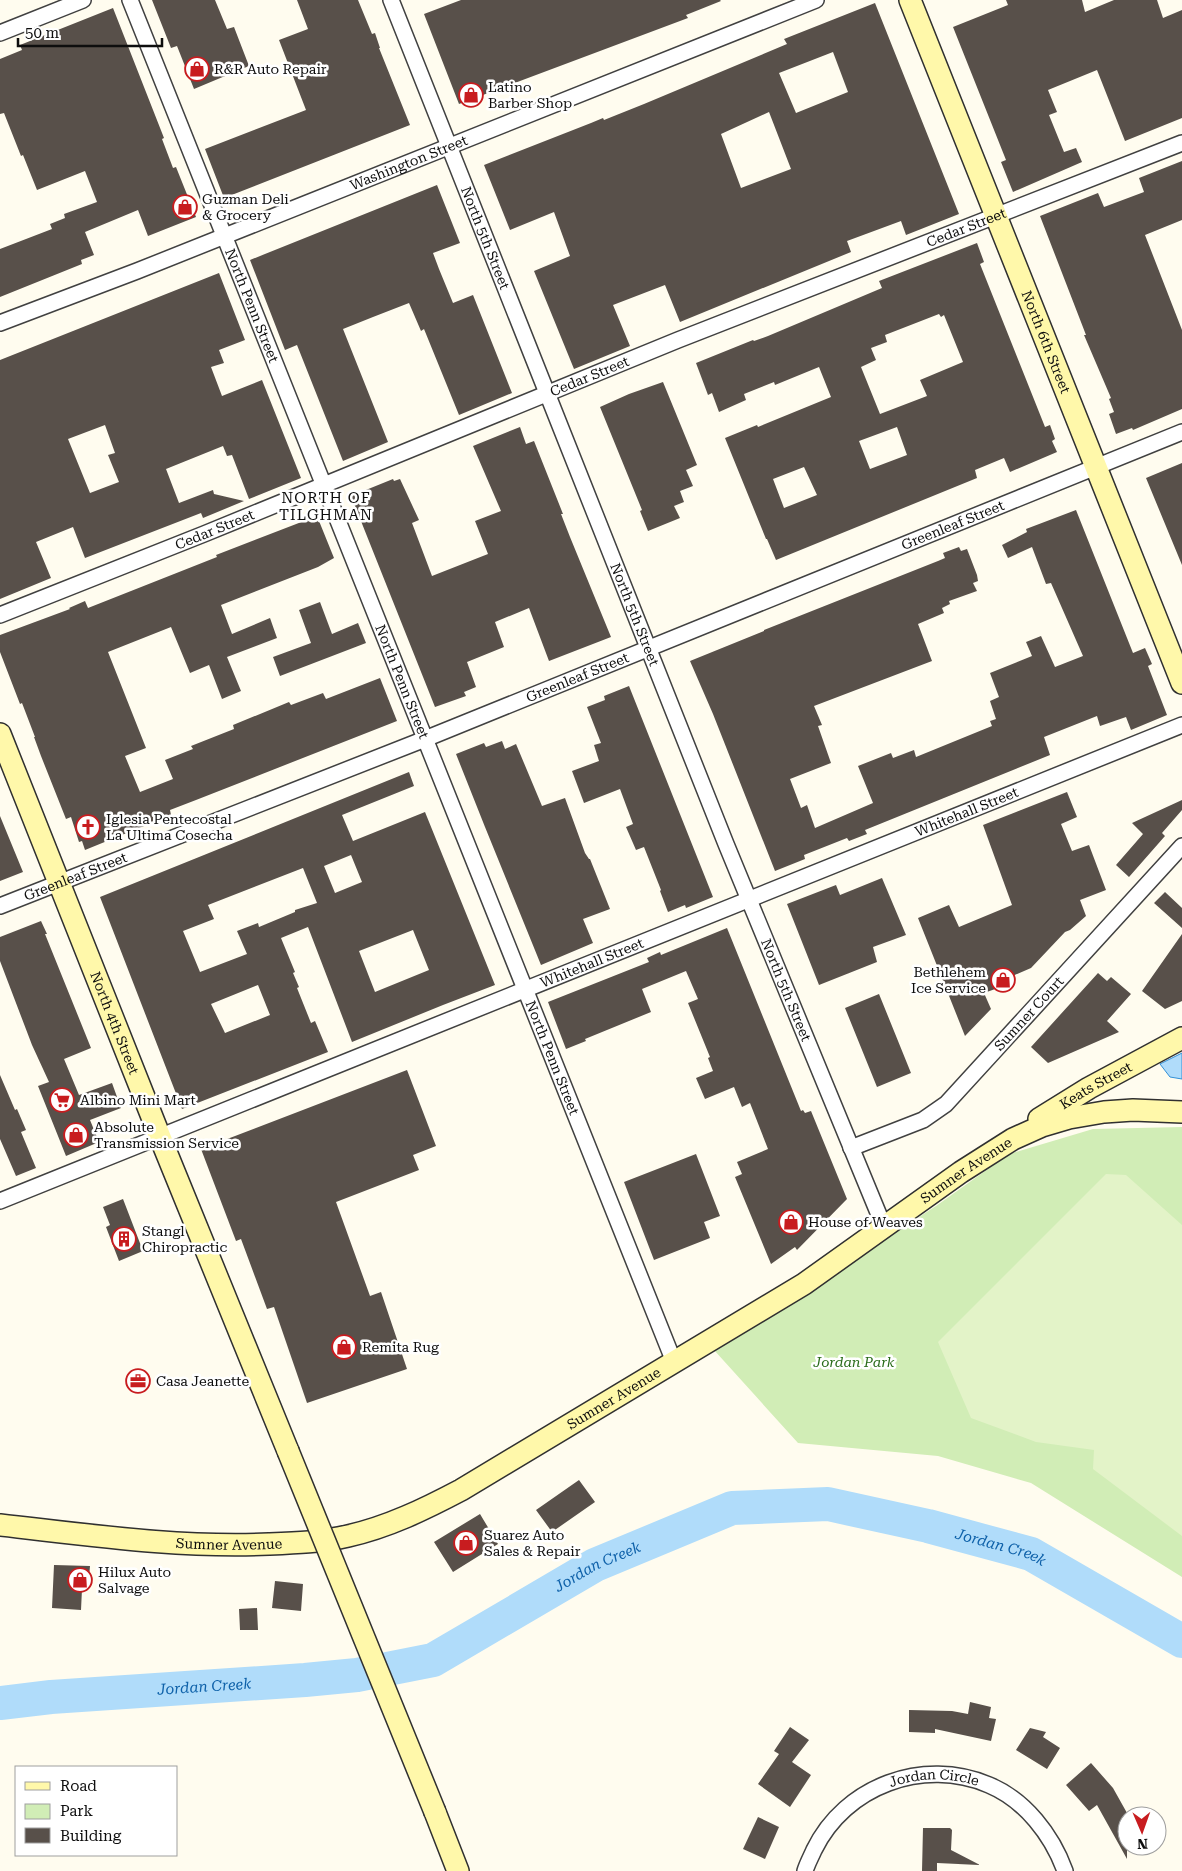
<svg xmlns="http://www.w3.org/2000/svg" width="1182" height="1871" font-family="'Roboto Serif',serif">
  <rect width="100%" height="100%" fill="#fffcef"/>
  <!-- green -->
  <path fill="#d1edb6" d="M1182,1127V1577L1031,1483L938,1456L798,1443L714,1350L936,1206L1009,1154L1093,1129Z"/>
  <!-- pitch -->
  <path fill="#e3f3c8" d="M1106,1174L1126,1175L1182,1225V1536L1093,1469L1094,1450L1036,1442L971,1418L938,1342Z"/>
  <!-- water -->
  <path fill="#b0dcfa" stroke="#3290d7" d="M1182,1053V1079L1170,1077L1160,1064Z"/>
  <g fill="none" stroke-linecap="round" stroke-linejoin="round">
    <!-- river -->
    <path stroke="#b0dcfa" stroke-width="34" id="s1" d="M0,1703L51,1697L305,1680L357,1675L433,1660L595,1565L732,1508L828,1504L928,1526L1031,1554L1182,1641"/>
  </g>
  <!-- building -->
  <path fill="#58504a" fill-rule="evenodd" d="M152,0H215L227,29L234,27L249,66L194,89L177,46L171,48Z
    M297,0H358L372,34L375,33L380,48H379L410,125L224,198L205,149L306,110L279,40L308,29Z
    M461,0H720L721,1L686,15L688,18L459,104L424,14Z
    M1006,0H1082L1085,12L1114,0H1157L1163,18L1182,10V118L1125,141L1097,70L1048,90L1057,112L1049,115L1064,152L1076,148L1082,162L1013,192L1001,162L1006,160L953,27L1008,5Z
    M875,3L959,214L906,235L901,221L847,241L851,252L680,322L665,285L613,305L630,346L574,369L534,271L570,256L554,212L510,230L484,165L591,123L603,118L604,120L644,104L787,44L784,39ZM833,52L848,92L796,113L779,73ZM769,112L791,169L741,188L721,134Z
    M113,8L164,138L162,139L173,168L176,167L196,217L148,236L138,210L85,232L94,255L81,260L82,264L0,297V249L52,229L50,224L65,218L64,214L97,202L85,171L37,190L23,155L21,156L4,113L0,114V59L22,50L20,45Z
    M1182,161V220L1145,235L1182,330V409L1133,430L1132,428L1116,434L1109,414L1114,412L1109,399L1111,398L1084,335H1086L1040,216L1098,193L1104,207L1144,192L1139,178Z
    M437,185L460,243L433,253L439,269L453,303L473,295L512,393L459,415L424,329L421,331L409,303L373,317L343,329L388,442L343,461L297,345L285,350L250,260Z
    M977,243L984,262L980,264L1045,427L1050,425L1055,439L1052,441L1057,452L1010,472L1004,458L975,470L977,478L776,560L767,539H766L725,438L757,425L758,427L831,397L819,367L775,385L774,382L744,394L746,400L719,412L712,393L708,395L696,363L753,340L754,341L768,336L882,288L879,281ZM939,314L941,317L944,315L963,362L920,380L927,396L880,414L861,367L876,360L871,348L887,342L885,335ZM897,427L907,455L870,469L859,441ZM804,467L817,495L784,508L773,479Z
    M219,273L245,340L219,350L224,363L211,367L222,396L262,380L301,478L249,499L232,455L227,456L223,446L166,469L179,503L213,490L214,494L244,501L203,518L201,513L85,558L73,527L36,542L51,578L0,599V360ZM105,425L115,453L108,455L119,482L90,493L68,439Z
    M663,382L697,465L686,470L693,486L680,491L684,502L674,506L680,518L648,531L640,511L642,510L600,407L629,394Z
    M520,427L526,444L534,441L563,514H561L570,537L611,637L549,661L529,608L495,622L504,647L467,662L476,687L464,692L466,696L435,707L351,496L393,479L394,481L400,479L419,520L412,523L432,576L488,554L475,521L501,511L473,446Z
    M1182,463V565L1146,478Z
    M1076,510L1133,653L1145,648L1152,664L1148,666L1167,715L1131,730L1126,717L1100,726L1097,716L1044,737L1050,755L865,830L867,834L849,841L847,838L804,855L805,859L775,871L713,714L690,661L764,631V630L938,561L945,558L943,553L959,547L961,551L967,549L977,575L978,581L973,583L977,591L949,601L950,604L942,608L944,613L918,624L932,661L814,706L822,725L818,726L831,763L790,779L801,808L807,805L815,828L873,803L858,766L891,753L893,758L914,750L916,757L992,726L990,721L996,719L990,701L999,697L990,673L1032,656L1026,642L1041,636L1055,667L1083,656L1051,583L1046,584L1032,547L1008,558L1002,545L1027,532L1026,529Z
    M317,516L334,558L318,567L221,605L232,634L270,618L277,638L227,657L241,691L222,699L209,665L190,673L171,627L108,652L146,748L125,756L140,792L173,779L165,760L193,749L191,746L234,729L233,725L289,702L291,705L323,693L326,699L380,678L397,721L196,800L170,810L171,815L85,850L82,841L79,842L71,817L66,819L41,756L34,737H35L22,703L20,704L0,652V635L70,609L69,608L85,601L88,608L217,557L216,555Z
    M320,602L332,634L358,623L366,643L280,676L273,657L311,643L299,610Z
    M629,686L713,897L686,908L685,905L668,912L660,891L661,890L644,847L636,850L626,827L633,824L620,789L584,803L572,771L599,761L594,745L601,743L587,707L605,700L604,696Z
    M502,741L505,749L516,744L542,806L565,798L585,853L589,859H590L610,909L583,919L593,943L541,965L485,827L456,754L484,743L486,747Z
    M409,772L414,786L342,815L353,841L425,812L495,985L443,1005L352,1042L308,927L281,938L295,972L293,973L299,987L297,988L311,1023L315,1021L328,1052L182,1109L100,897ZM351,855L362,882L335,893L324,866ZM303,868L317,903L295,910V912L259,927L258,923L237,931L247,954L200,972L183,931L214,919L208,905ZM413,930L429,970L375,992L359,951ZM258,985L270,1015L225,1033L211,1004Z
    M1067,792L1077,817L1061,824L1072,851L1089,845L1106,890L1080,900L1086,916L1070,930L1065,932L1031,968L1010,977L1012,983L984,993L991,1009L965,1036L918,918L949,905L959,927L1012,905L983,825Z
    M1182,800V810L1162,833L1165,836L1129,877L1116,865L1143,834L1132,823Z
    M0,816L23,872L0,881Z
    M882,878L906,935L873,947L877,962L819,985L787,904L836,885L840,895Z
    M1165,892L1182,908V928L1154,903Z
    M41,921L47,934H45L91,1048L64,1059L79,1095L112,1083L121,1108L90,1120L99,1142L66,1156L38,1086L49,1082L32,1045L0,961V937Z
    M727,928L801,1111L803,1110L805,1113L811,1111L847,1199L797,1250L795,1247L771,1264L735,1177L742,1174L737,1162L768,1149L750,1103L742,1107L734,1087L705,1099L696,1078L713,1071L708,1058L710,1057L688,1003L698,999L686,971L642,989L651,1012L585,1039L586,1041L566,1049L548,1002L649,962L647,958L660,952L661,955Z
    M1182,934V1001L1165,1009L1142,991Z
    M1098,973L1107,981L1111,977L1131,994L1107,1021L1119,1032L1048,1063L1031,1047Z
    M879,994L911,1073L877,1087L845,1008Z
    M407,1070L436,1146L413,1155L419,1170L336,1202L370,1296L381,1292L407,1369L307,1403L274,1307L267,1309L241,1239L236,1241L201,1149Z
    M0,1075L15,1110L17,1109L26,1130L21,1132L36,1168L16,1176L0,1139Z
    M696,1154L720,1216L704,1222L710,1238L654,1260L624,1182Z
    M123,1199L143,1251L119,1261L106,1227L110,1225L103,1207Z
    M579,1480L595,1502L552,1532L536,1510Z
    M480,1514L498,1544L453,1572L434,1542Z
    M54,1565L90,1566L88,1589H82L81,1610L52,1608Z
    M275,1581L303,1584L301,1611L272,1608Z
    M257,1608L258,1630H240L239,1609Z
    M970,1702L991,1707L989,1718L996,1719L991,1741L935,1729V1733L909,1732V1710L952,1711L968,1714Z
    M790,1727L809,1740L792,1762L811,1775L790,1807L758,1784L779,1754L774,1751Z
    M1030,1728L1046,1732L1043,1737L1060,1748L1047,1769L1016,1750Z
    M1091,1763L1113,1788L1127,1813V1859L1097,1805L1089,1811L1066,1785Z
    M758,1817L779,1827L765,1859L743,1849Z
    M923,1828H950L952,1830L951,1850L980,1865L937,1863V1871H922Z"/>
  <g fill="none" stroke-linecap="round" stroke-linejoin="round">
    <!-- street casing -->
    <g stroke="#414141" stroke-width="18">
      <g id="street">
        <path id="s2" d="M130,0L674,1362"/>
        <path id="s3" d="M391,0L726,844L884,1227"/>
        <path d="M0,33L83,0"/>
        <path id="s4" d="M0,323L137,271L816,0"/>
        <path id="s5" d="M0,615L204,534L678,340L1182,143"/>
        <path id="s6" d="M0,906L425,739L1182,432"/>
        <path id="s7" d="M851,1148L923,1120L946,1104L1182,846"/>
        <path id="s8" d="M0,1201L1182,725"/>
        <path id="s9" d="M805,1871C807,1864 811,1857 814,1850C845,1786 923,1757 989,1785C1025,1800 1052,1835 1065,1871"/>
      </g>
    </g>
    <!-- secondary casing -->
    <g stroke="#303030" stroke-width="24">
      <g id="secondary">
        <path id="s10" d="M910,0L1182,683"/>
        <path id="s11" d="M0,734L160,1137L288,1451"/>
        <path id="s12" d="M1039,1119L1089,1088L1182,1038"/>
        <path id="s13" d="M0,1525C90,1535 179,1548 269,1544C295,1543 322,1542 348,1536C388,1527 425,1509 461,1490L804,1284L961,1172L1013,1139L1042,1126L1069,1118L1104,1112L1133,1110L1182,1112"/>
        <path d="M435,1812L458,1871"/>
      </g>
    </g>
    <!-- street -->
    <use href="#street" stroke="#fff" stroke-width="15"/>
    <!-- secondary -->
    <use href="#secondary" stroke="#fff8aa" stroke-width="21"/>
    <!-- secondary-bridge casing -->
    <g stroke="#303030" stroke-width="24" stroke-linecap="butt">
      <path id="secondary-bridge" d="M288,1451L435,1812"/>
    </g>
    <!-- secondary-bridge -->
    <use href="#secondary-bridge" stroke="#fff8aa" stroke-width="21"/>
  </g>
  <!-- icons -->
  <defs>
    <g id="shop-ring" transform="scale(1.25)"><circle r="9.5" fill="#fff" stroke="#c81c1f" stroke-width="1.5"/><path d="M-5-2.5h2.3a2.7 3.5 0 0 1 5.4 0H5L5.5 6h-11ZM-1.5-2.5h3a1.5 2.3 0 0 0-3 0Z" fill="#c81c1f"/></g>
    <g id="church-ring" transform="scale(1.25)"><circle r="9.5" fill="#fff" stroke="#c81c1f" stroke-width="1.5"/><path d="M-1.2-6h2.4v3.5h3.3v2.4h-3.3V6h-2.4V-.1h-3.3v-2.4h3.3Z" fill="#c81c1f"/></g>
    <g id="supermarket-ring" transform="scale(1.25)"><circle r="9.5" fill="#fff" stroke="#c81c1f" stroke-width="1.5"/><path d="M-6-5.5h2.5l.6 2H6L4.5 2H-2.5L-4.4-4H-6ZM-1.5 3.2a1.3 1.3 0 1 0 .1 0ZM3 3.2a1.3 1.3 0 1 0 .1 0Z" fill="#c81c1f"/></g>
    <g id="building-ring" transform="scale(1.25)"><circle r="9.5" fill="#fff" stroke="#c81c1f" stroke-width="1.5"/><path d="M-4-6H4V6H1V3H-1V6H-4ZM-2.5-4.3h1.7v1.8h-1.7ZM.8-4.3h1.7v1.8H.8ZM-2.5-1h1.7V.8h-1.7ZM.8-1h1.7V.8H.8Z" fill="#c81c1f"/></g>
    <g id="office-ring" transform="scale(1.25)"><circle r="9.5" fill="#fff" stroke="#c81c1f" stroke-width="1.5"/><path d="M-6-3h4V-5.5h4V-3h4V5H-6ZM-1-4.5V-3h2v-1.5ZM-6 0V1H6V0Z" fill="#c81c1f"/></g>
  </defs>
  <g fill-rule="evenodd">
    <use href="#shop-ring" x="197" y="69"/>
    <use href="#shop-ring" x="471" y="95"/>
    <use href="#shop-ring" x="185" y="207"/>
    <use href="#church-ring" x="88" y="827"/>
    <use href="#shop-ring" x="1003" y="980"/>
    <use href="#supermarket-ring" x="62" y="1100"/>
    <use href="#shop-ring" x="76" y="1135"/>
    <use href="#shop-ring" x="791" y="1222"/>
    <use href="#building-ring" x="124" y="1239"/>
    <use href="#shop-ring" x="344" y="1347"/>
    <use href="#office-ring" x="138" y="1381"/>
    <use href="#shop-ring" x="466" y="1543"/>
    <use href="#shop-ring" x="80" y="1580"/>
  </g>
  <g text-anchor="middle" dominant-baseline="central" stroke-width="5" stroke-linejoin="round" paint-order="stroke">
    <!-- poi labels -->
    <g font-size="14" fill="#0e0e0e" stroke="#fff" text-anchor="start">
      <text x="214" y="69">R&amp;R Auto Repair</text>
      <text x="488" y="87">Latino<tspan x="488" dy="16">Barber Shop</tspan></text>
      <text x="202" y="199">Guzman Deli<tspan x="202" dy="16">&amp; Grocery</tspan></text>
      <text x="106" y="819">Iglesia Pentecostal<tspan x="106" dy="16">La Ultima Cosecha</tspan></text>
      <text x="986" y="972" text-anchor="end">Bethlehem<tspan x="986" dy="16">Ice Service</tspan></text>
      <text x="80" y="1100">Albino Mini Mart</text>
      <text x="94" y="1127">Absolute<tspan x="94" dy="16">Transmission Service</tspan></text>
      <text x="808" y="1222">House of Weaves</text>
      <text x="142" y="1231">Stangl<tspan x="142" dy="16">Chiropractic</tspan></text>
      <text x="362" y="1347">Remita Rug</text>
      <text x="156" y="1381">Casa Jeanette</text>
      <text x="484" y="1535">Suarez Auto<tspan x="484" dy="16">Sales &amp; Repair</tspan></text>
      <text x="98" y="1572">Hilux Auto<tspan x="98" dy="16">Salvage</tspan></text>
    </g>
    <!-- street labels -->
    <g font-size="14" fill="#0e0e0e" stroke="#fff">
      <text stroke="none"><textPath href="#s4" startOffset="439">Washington Street</textPath></text>
      <text stroke="none"><textPath href="#s5" startOffset="1041">Cedar Street</textPath></text>
      <text stroke="none"><textPath href="#s3" startOffset="256">North 5th Street</textPath></text>
      <text stroke="none"><textPath href="#s2" startOffset="329">North Penn Street</textPath></text>
      <text stroke="none"><textPath href="#s10" startOffset="368">North 6th Street</textPath></text>
      <text stroke="none"><textPath href="#s5" startOffset="636">Cedar Street</textPath></text>
      <text stroke="none"><textPath href="#s6" startOffset="1026">Greenleaf Street</textPath></text>
      <text stroke="none"><textPath href="#s5" startOffset="231">Cedar Street</textPath></text>
      <text stroke="none"><textPath href="#s3" startOffset="661">North 5th Street</textPath></text>
      <text stroke="none"><textPath href="#s6" startOffset="621">Greenleaf Street</textPath></text>
      <text stroke="none"><textPath href="#s2" startOffset="734">North Penn Street</textPath></text>
      <text stroke="none"><textPath href="#s8" startOffset="1042">Whitehall Street</textPath></text>
      <text stroke="none"><textPath href="#s6" startOffset="81">Greenleaf Street</textPath></text>
      <text stroke="none"><textPath href="#s8" startOffset="638">Whitehall Street</textPath></text>
      <text stroke="none"><textPath href="#s3" startOffset="1066">North 5th Street</textPath></text>
      <text stroke="none"><textPath href="#s7" startOffset="228">Sumner Court</textPath></text>
      <text stroke="none"><textPath href="#s11" startOffset="311">North 4th Street</textPath></text>
      <text stroke="none"><textPath href="#s2" startOffset="1139">North Penn Street</textPath></text>
      <text stroke="none"><textPath href="#s12" startOffset="66">Keats Street</textPath></text>
      <text stroke="none"><textPath href="#s13" startOffset="1070">Sumner Avenue</textPath></text>
      <text stroke="none"><textPath href="#s13" startOffset="650">Sumner Avenue</textPath></text>
      <text stroke="none"><textPath href="#s13" startOffset="230">Sumner Avenue</textPath></text>
      <text stroke="none"><textPath href="#s9" startOffset="172">Jordan Circle</textPath></text>
    </g>
    <!-- park labels -->
    <g font-size="14" font-style="italic" fill="#286b19" stroke="#fff">
      <text x="854" y="1362">Jordan Park</text>
    </g>
    <!-- neighbourhood labels -->
    <g font-size="15" letter-spacing="1" fill="#0e0e0e" stroke="#fff">
      <text x="326" y="498">NORTH OF<tspan x="326" dy="17">TILGHMAN</tspan></text>
    </g>
    <!-- water labels -->
    <g font-size="15" font-style="italic" fill="#0e61a9" stroke="#fff">
      <text stroke="none"><textPath href="#s1" startOffset="1046">Jordan Creek</textPath></text>
      <text stroke="none"><textPath href="#s1" startOffset="625">Jordan Creek</textPath></text>
      <text stroke="none"><textPath href="#s1" startOffset="205">Jordan Creek</textPath></text>
    </g>
  </g>
  <!-- legend -->
  <rect x="15" y="1766" width="162" height="90" fill="#ffffff" stroke="#9f9f9f"/>
  <rect x="25" y="1782" width="25" height="8" fill="#fff8aa" stroke="#9f9f9f"/>
  <text x="60" y="1791" font-size="15" fill="#0e0e0e">Road</text>
  <rect x="25" y="1804" width="25" height="15" fill="#d1edb6" stroke="#9f9f9f"/>
  <text x="60" y="1816" font-size="15" fill="#0e0e0e">Park</text>
  <rect x="25" y="1828" width="25" height="15" fill="#58504a" stroke="#9f9f9f"/>
  <text x="60" y="1841" font-size="15" fill="#0e0e0e">Building</text>
  <!-- north arrow -->
  <g transform="translate(1142 1831) rotate(178)"><circle r="24" fill="#ffffff" stroke="#9f9f9f"/>
  <path d="M0-4L9 19L0 12L-9 19Z" fill="#c81c1f"/>
  <text y="-8" font-size="14" font-weight="bold" text-anchor="middle" fill="#0e0e0e">N</text>
  </g>
  <!-- scale -->
  <path d="M18 38v8h144v-8" fill="none" stroke="#0e0e0e" stroke-width="2.5"/>
  <text x="25" y="38" font-size="15" fill="#0e0e0e" stroke="#ffffff" stroke-width="4" paint-order="stroke">50 m</text>
</svg>
